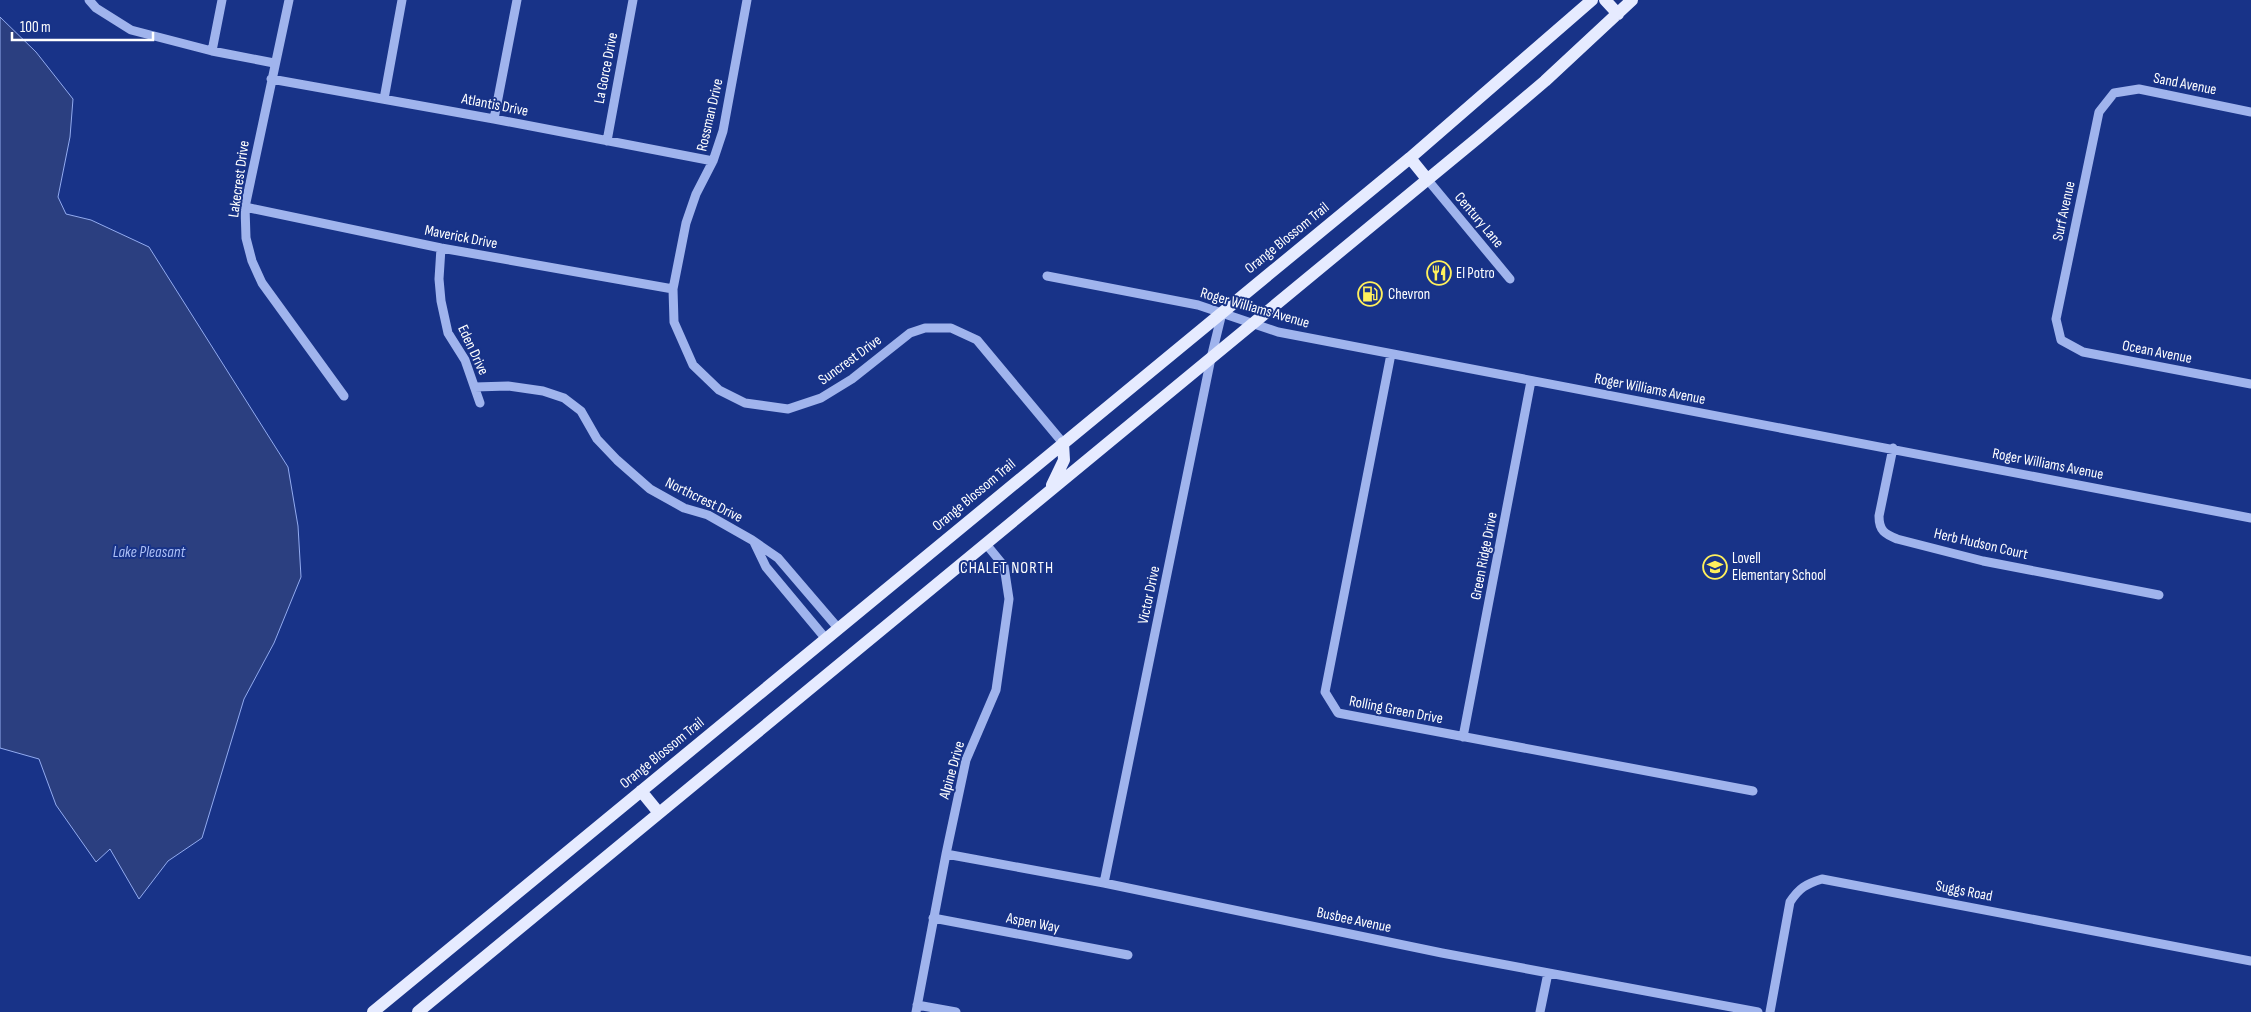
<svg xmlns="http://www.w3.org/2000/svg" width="2251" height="1012" font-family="'Sofia Sans Condensed',sans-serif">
  <rect width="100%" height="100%" fill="#183388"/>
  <!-- water -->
  <path fill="#2b3f80" stroke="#92abf0" d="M0,17L36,52L73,99L70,137L58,197L66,214L91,220L149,247L288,467L298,526L301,577L274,643L244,699L202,838L168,861L139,899L110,849L96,862L56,805L39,759L0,748Z"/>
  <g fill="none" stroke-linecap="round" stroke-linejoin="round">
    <!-- minor -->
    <path stroke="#a0b4ed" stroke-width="9" d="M89,0L96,8L131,30L212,51L274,63
      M289,0L245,207L246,238L252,261L262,283L344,396
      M747,0L723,131L713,161L696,194L686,223L673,289L674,322L693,365L719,390L745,403L788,409L821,398L852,379L910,333L925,328H951L977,340L1063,443
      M212,51L222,0
      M271,79L494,119L713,161
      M384,99L402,0
      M2251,112L2139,89L2114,93L2099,112L2056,319L2061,340L2083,352L2251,384
      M494,119L517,0
      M607,141L633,0
      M1427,179L1510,279
      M245,207L441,248L673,289
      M441,248L439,279L441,301L448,333L465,360L480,403
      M1047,276L1198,305L1278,332L2251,518
      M1391,354L1325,692L1338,713L1753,791
      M475,387L508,386L543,391L564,398L581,411L597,439L617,460L650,489L684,508L708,515L752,540L778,558L838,628
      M1893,448L1879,516C1879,531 1885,534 1897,539L1983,561L2159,595
      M754,542L766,567L826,639
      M1463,737L1531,381
      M946,854L1104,883L1442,953L1758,1012
      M1104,883L1211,358L1222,313
      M933,918L1128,955
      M917,1005L956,1012
      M916,1012L946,854L966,760L996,690L1009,599L1004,566L986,544
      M1540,1012L1548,973
      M1770,1012L1790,902C1799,888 1806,884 1822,879L2251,961"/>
    <!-- major -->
    <path stroke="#e6ebff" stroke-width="12" d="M1605,0L1618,14
      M1410,158L1427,179
      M1052,485L1064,460L1063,443
      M641,791L659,813
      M373,1012L1410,158L1592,0
      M418,1012L1479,137L1545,81L1632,0"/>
  </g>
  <!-- icons -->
  <defs>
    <g id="restaurant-ring" transform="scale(1.25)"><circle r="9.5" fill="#183388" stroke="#fff05c" stroke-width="1.5"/><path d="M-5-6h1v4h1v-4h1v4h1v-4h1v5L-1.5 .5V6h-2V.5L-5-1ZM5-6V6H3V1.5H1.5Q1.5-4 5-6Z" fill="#fff05c"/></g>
    <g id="fuel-ring" transform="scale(1.25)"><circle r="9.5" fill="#183388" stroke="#fff05c" stroke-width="1.5"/><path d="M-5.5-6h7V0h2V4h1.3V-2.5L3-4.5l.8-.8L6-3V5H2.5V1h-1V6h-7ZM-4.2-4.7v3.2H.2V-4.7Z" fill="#fff05c"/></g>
    <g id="school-ring" transform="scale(1.25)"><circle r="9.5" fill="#183388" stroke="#fff05c" stroke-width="1.5"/><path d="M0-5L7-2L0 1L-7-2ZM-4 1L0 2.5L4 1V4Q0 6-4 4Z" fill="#fff05c"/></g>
  </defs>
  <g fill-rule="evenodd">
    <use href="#restaurant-ring" x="1439" y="273"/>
    <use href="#fuel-ring" x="1370" y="294"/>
    <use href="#school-ring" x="1715" y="567"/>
  </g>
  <g text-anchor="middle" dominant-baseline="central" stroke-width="4" stroke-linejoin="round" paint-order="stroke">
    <!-- street labels -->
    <g font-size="15" fill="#fff" stroke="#183388">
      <text transform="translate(606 68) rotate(-79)">La Gorce Drive</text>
      <text transform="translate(2185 84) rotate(11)">Sand Avenue</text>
      <text transform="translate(495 105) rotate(11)">Atlantis Drive</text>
      <text transform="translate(710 115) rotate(-77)">Rossman Drive</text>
      <text transform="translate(239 179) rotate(-82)">Lakecrest Drive</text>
      <text transform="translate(2064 211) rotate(-78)">Surf Avenue</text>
      <text transform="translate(1479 220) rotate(50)">Century Lane</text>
      <text transform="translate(461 237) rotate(11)">Maverick Drive</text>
      <text transform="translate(1287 238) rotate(-39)">Orange Blossom Trail</text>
      <text transform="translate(1255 308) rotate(16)">Roger Williams Avenue</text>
      <text transform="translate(473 350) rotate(65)">Eden Drive</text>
      <text transform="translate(2157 352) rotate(11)">Ocean Avenue</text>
      <text transform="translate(850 360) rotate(-36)">Suncrest Drive</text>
      <text transform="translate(1650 389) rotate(11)">Roger Williams Avenue</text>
      <text transform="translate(2048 464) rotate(11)">Roger Williams Avenue</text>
      <text transform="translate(974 495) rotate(-40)">Orange Blossom Trail</text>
      <text transform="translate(704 500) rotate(26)">Northcrest Drive</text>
      <text transform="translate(1981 544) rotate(13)">Herb Hudson Court</text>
      <text transform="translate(1484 556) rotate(-79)">Green Ridge Drive</text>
      <text transform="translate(1149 595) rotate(-78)">Victor Drive</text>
      <text transform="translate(1396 710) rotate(11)">Rolling Green Drive</text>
      <text transform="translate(662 753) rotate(-39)">Orange Blossom Trail</text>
      <text transform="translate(952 770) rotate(-74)">Alpine Drive</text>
      <text transform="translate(1964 891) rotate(11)">Suggs Road</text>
      <text transform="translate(1354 920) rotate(12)">Busbee Avenue</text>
      <text transform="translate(1033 923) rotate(11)">Aspen Way</text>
    </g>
    <!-- poi labels -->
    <g font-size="15" fill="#fff" stroke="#183388" text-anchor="start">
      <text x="1456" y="273">El Potro</text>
      <text x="1388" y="294">Chevron</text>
      <text x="1732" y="558">Lovell<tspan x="1732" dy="17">Elementary School</tspan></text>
    </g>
    <!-- water labels -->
    <g font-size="16" font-style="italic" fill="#abbef5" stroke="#183388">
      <text x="149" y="552">Lake Pleasant</text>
    </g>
    <!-- neighbourhood labels -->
    <g font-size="16" letter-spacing="1" fill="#fff" stroke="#183388">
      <text x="1007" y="568">CHALET NORTH</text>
    </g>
  </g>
  <!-- scale -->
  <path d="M12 32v8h141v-8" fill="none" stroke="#ffffff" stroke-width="2.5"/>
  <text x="20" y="32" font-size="15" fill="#ffffff" stroke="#183388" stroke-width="4" paint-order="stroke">100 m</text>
</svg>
